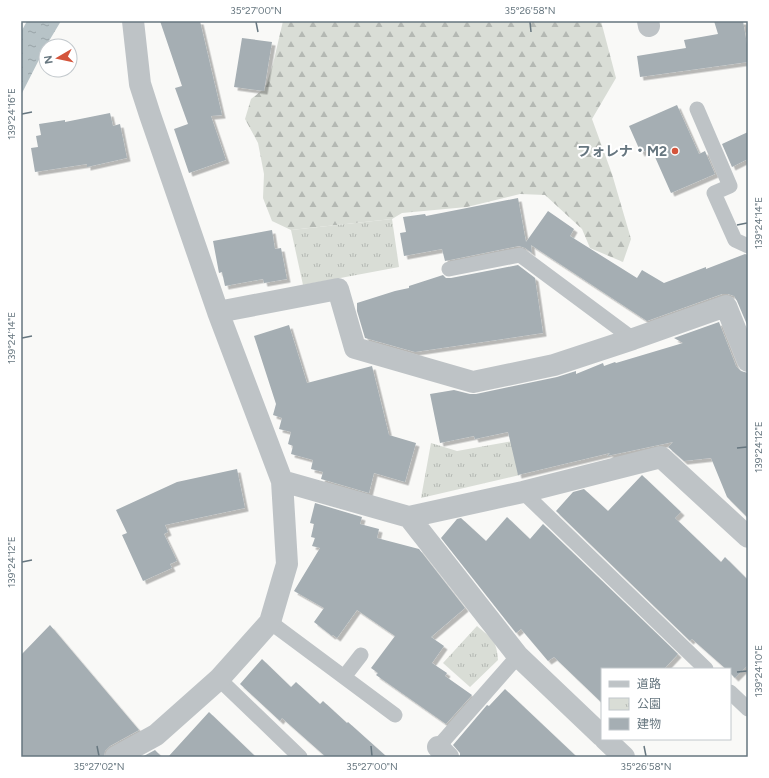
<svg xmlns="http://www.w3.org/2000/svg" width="769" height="778" font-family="Figtree,'Noto Sans JP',sans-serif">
  <defs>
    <pattern id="forest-firs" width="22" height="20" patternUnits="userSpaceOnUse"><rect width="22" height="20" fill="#d9ddd6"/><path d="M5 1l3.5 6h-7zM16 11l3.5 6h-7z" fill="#b4b8b3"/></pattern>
    <pattern id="park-tufts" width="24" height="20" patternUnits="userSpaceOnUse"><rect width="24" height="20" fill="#d9ddd6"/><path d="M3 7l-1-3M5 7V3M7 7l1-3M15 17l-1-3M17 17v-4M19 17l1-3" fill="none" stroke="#b4b8b3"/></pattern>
    <pattern id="water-ripples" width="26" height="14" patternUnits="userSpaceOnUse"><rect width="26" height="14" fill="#b7c3c7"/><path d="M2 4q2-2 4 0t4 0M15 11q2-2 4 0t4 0" fill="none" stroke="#99a3a7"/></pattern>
    <filter id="shadow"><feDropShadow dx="3.5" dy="3.5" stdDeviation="0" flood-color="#0004"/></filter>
  </defs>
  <rect width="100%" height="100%" fill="#f9f9f7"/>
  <!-- forest -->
  <path fill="url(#forest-firs)" d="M283,21H601L616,78L592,119L612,174L631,239L623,262L590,248L582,229L545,195L520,194L467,207L402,213L392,219L291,230L272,221L263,198L264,174L258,143L245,119L251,99L265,88L273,64Z"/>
  <!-- park -->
  <path fill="url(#park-tufts)" d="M392,219L399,267L303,285L291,230Z
    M513,441L520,475L421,498L431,443L457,451Z
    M477,626C491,638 497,640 498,660L470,687L443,663Z"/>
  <!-- water -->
  <path fill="url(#water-ripples)" d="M27,21H61L46,46L21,95V32Z"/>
  <!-- building -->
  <path fill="#a5aeb3" filter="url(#shadow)" d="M160,21H200L222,115L211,116L226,160L189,173L174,129L188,124L175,88L182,86Z
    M714,21H743L748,50V62L640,77L637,56L686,48L684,40L718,34Z
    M242,38L272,42L264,91L234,87Z
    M677,105L699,154L705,151L715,174L671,193L651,148L641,153L629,126Z
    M110,113L113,126L120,124L127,158L87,167V164L35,172L31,148L38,147L36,136L41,135L39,124L65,120V122Z
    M748,132V159L732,167L722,144Z
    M518,198L526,242L548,211L574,229L570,236L637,278L642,270L664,283L706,267V269L745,254L748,255V327L737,301L734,296L728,294H722L647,321L531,245L532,253L525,248L519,246L445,261L442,249L404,256L400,233L406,232L403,217L425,214L426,216Z
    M272,230L275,249L281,248L287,279L264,283L263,279L225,286L222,272L219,273L213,241Z
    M518,265L535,278L543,333L415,352L365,338L357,311V303L395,291L409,288V286L443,275L446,278H451Z
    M719,322L736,366L741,371L748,373V518L727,497L711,458L684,461L668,447L673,442L607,456L610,453L518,475L508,432L475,439L474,436L440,443L430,394L454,390L470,394H476L557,377L576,371V374L603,363L604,366L615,362L616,363L683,343L674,338Z
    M289,325L307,383L372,366L389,435L416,443L405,482L374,473L369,493L321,479L323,472L311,469L313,460L291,454L293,446L288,444L291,432L279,429L282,418L273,415L276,404L254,336Z
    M237,469L245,508L165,525L168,532L164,534L177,561L170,564L172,568L143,581L122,535L127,533L116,510L177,482Z
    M642,475L681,512L675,518L721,562L725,557L748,580V665L735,678L730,673V669H726L692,639L690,641L556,511L573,492L584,489L608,511Z
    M315,503L362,517L360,524L379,529L377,538L419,549L465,608L431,637L444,646L432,663L447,673L445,676L472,695L446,724L376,675L378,673L371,668L395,636L357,610L337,638L333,635L332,636L314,622L324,608L294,591L320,548L312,546L315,538L311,537L314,524L310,523Z
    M507,517L530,539L543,524L678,654L664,669H602V703L554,657L548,661L521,629L516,633L441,538L457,519L461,518L486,541Z
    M50,625L139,730L110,746L105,751L104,757H21V655Z
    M262,659L291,687L296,682L320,704L323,701L347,723L348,722L387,757H326L282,718L280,721L240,684Z
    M505,689L577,757H460V753L453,745L487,705L489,706Z
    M209,712L256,757H168Z
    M155,750L162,757H142Z"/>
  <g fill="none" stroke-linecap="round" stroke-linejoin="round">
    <!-- service -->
    <path stroke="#bec3c6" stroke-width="15" d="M697,109L730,186L714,193L735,240L748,246
      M449,269L520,255L633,339
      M523,492L706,669
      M270,622L395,715
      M344,677L361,655
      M219,679L300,757
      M730,692L748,709
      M438,747L518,656"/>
    <!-- minor -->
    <path stroke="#bec3c6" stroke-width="22" d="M648,21L649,26
      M218,312L338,289L355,348L473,382L554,365L633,339L726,306L748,361
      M282,481L409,517L523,492L661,457L748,537
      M409,517L518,656L602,736
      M605,739L624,757
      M438,747L448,757
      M116,757L156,735L219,679L270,622L287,564L282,481L218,312L150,115L140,84L133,21"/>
  </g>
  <!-- ticks -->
  <path fill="none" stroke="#66767f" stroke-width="1.5" d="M256,22L258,32M530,22L531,32M22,114L32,112M737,225L747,223M22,338L32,336M737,448L747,447M22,562L32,560M737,672L747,671M97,746L99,756M371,746L372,756M644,746L646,756"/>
  <!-- markers -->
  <circle fill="#d4543b" stroke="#fff" stroke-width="1.5" cx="675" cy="151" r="4"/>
  <g text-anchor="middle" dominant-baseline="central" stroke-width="4" stroke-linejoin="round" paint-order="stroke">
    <!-- poi labels -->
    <g font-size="14" font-weight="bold" fill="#66767f" stroke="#fff" text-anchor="end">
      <text x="667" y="151">フォレナ・M2</text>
    </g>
  </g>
  <!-- border -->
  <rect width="769" height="778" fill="none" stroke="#ffffff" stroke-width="44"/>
  <!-- legend -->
  <rect x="601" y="668" width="130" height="72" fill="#ffffff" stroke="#c2c8cc"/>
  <rect x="609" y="681" width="20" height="6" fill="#bec3c6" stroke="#c2c8cc"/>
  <text x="637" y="688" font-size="12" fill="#66767f">道路</text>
  <rect x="609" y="698" width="20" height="12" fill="url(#park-tufts)" stroke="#c2c8cc"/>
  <text x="637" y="708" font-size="12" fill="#66767f">公園</text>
  <rect x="609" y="718" width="20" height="12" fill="#a5aeb3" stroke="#c2c8cc"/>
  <text x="637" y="728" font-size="12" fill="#66767f">建物</text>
  <!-- north arrow -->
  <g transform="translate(58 58) rotate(261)"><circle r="19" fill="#ffffff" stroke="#c2c8cc"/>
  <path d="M0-3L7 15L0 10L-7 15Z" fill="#d4543b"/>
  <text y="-6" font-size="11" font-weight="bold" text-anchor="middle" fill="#66767f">N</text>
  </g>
  <rect x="22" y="22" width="725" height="734" fill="none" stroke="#66767f" stroke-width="1.5"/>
  <g font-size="10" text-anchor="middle" fill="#66767f">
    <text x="256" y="14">35°27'00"N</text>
    <text x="530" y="14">35°26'58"N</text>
    <text transform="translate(11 114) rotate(-90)" y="4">139°24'16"E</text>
    <text transform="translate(758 223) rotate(-90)" y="4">139°24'14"E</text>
    <text transform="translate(11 338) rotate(-90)" y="4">139°24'14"E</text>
    <text transform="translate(758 447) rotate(-90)" y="4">139°24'12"E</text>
    <text transform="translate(11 562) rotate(-90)" y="4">139°24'12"E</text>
    <text transform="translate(758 671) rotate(-90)" y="4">139°24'10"E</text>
    <text x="99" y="770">35°27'02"N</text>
    <text x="372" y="770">35°27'00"N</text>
    <text x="646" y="770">35°26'58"N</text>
  </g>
</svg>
